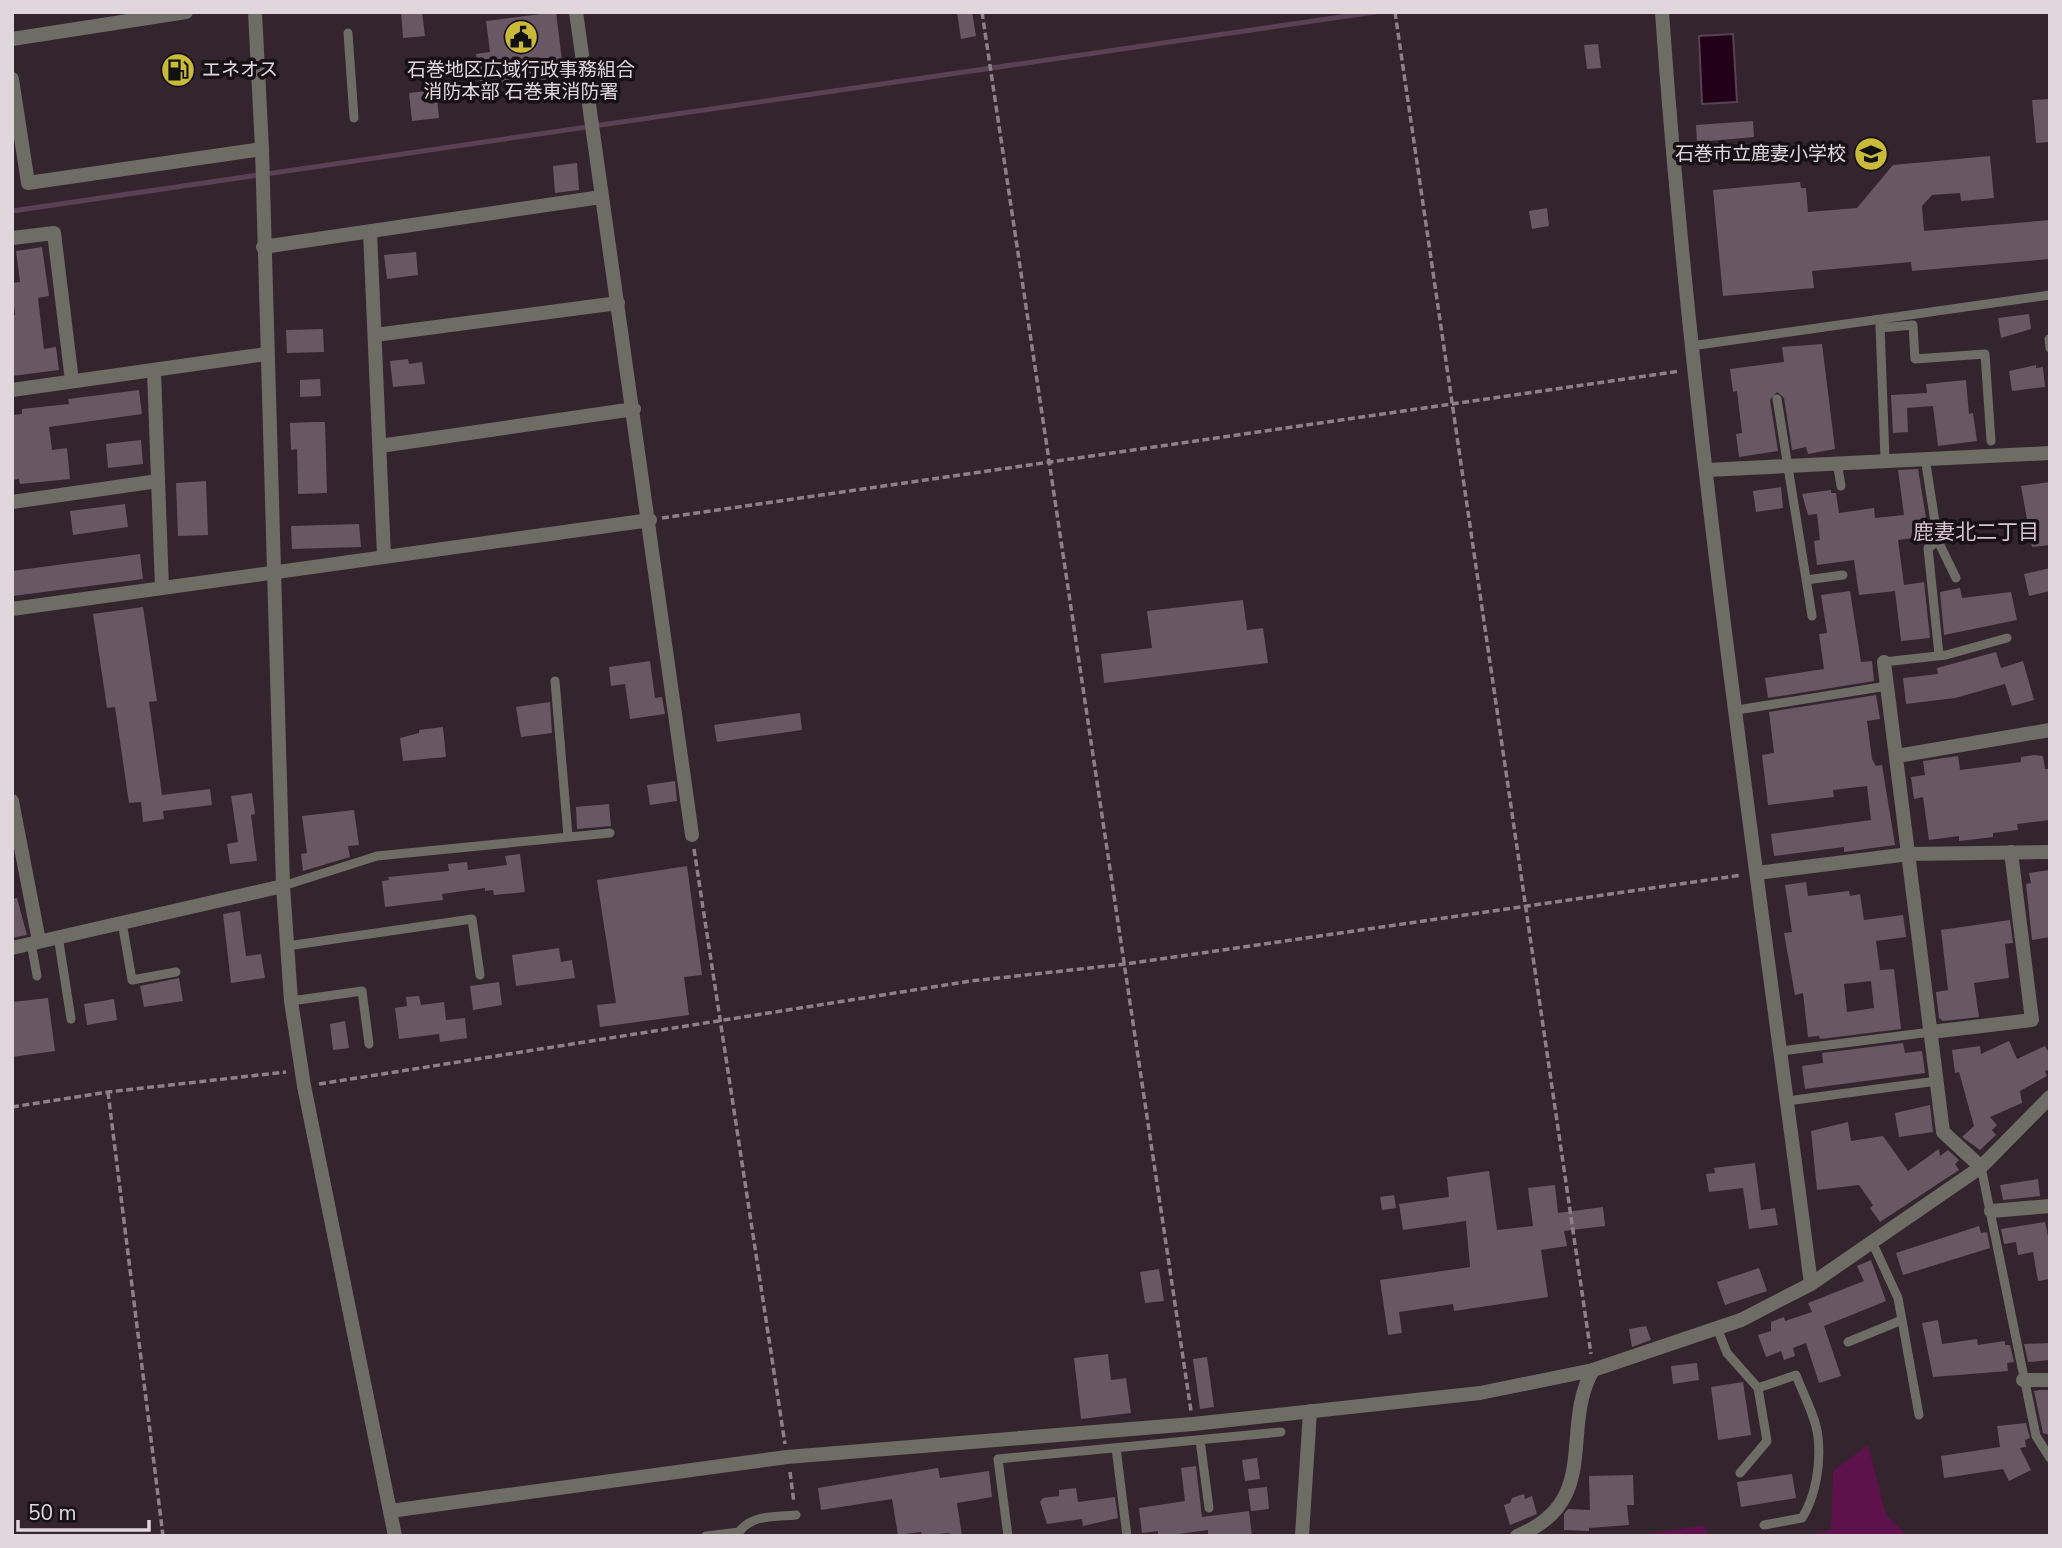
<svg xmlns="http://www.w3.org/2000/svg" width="2062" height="1548" font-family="'Nunito Sans','Noto Sans JP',sans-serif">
  <rect width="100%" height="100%" fill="#33242e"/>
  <!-- green -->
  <path fill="#5d124b" d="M1868,1445L1886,1515L1908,1536H1802L1831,1530L1833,1471Z
    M1704,1525L1708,1536H1635Z"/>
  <!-- water -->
  <path fill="#210018" stroke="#5a4053" stroke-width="2" d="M1733,34L1737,102L1702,104L1699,36Z"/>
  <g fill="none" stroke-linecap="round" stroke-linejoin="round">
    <!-- stream -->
    <path stroke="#5a4053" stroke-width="5" d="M12,211L1375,12"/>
  </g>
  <!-- building -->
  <path fill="#695863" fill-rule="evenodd" d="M401,12H422L425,36L403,38Z
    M556,12L564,77L481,88L476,54L490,52L486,21Z
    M957,12H972L976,36L961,39Z
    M1598,44L1601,68L1587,69L1584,45Z
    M436,90L439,118L412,121L409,93Z
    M2050,99V142L2036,143L2032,100Z
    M1753,121L1754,137L1697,142L1696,125Z
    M1990,156L1994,198L1961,201L1960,193L1932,195L1922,206L1924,231L2050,220V259L1912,271L1911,262L1812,271L1814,288L1723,296L1713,190L1800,182L1801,188H1806L1808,212L1857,208L1893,165Z
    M577,163L579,190L555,193L553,166Z
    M1547,208L1549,226L1532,229L1529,211Z
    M42,247L49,296L38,298L44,349L56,347L59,370L12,376V315H15L12,283L20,282L16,251Z
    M416,252L418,275L387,279L384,255Z
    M2029,314L2031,329L2001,338L1998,318Z
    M323,329L324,352L287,353L286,330Z
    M1822,344L1835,449L1808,454L1806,447L1792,450L1784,398L1777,392L1770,400L1778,451L1739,457L1736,434L1742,433L1737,391L1733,392L1730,369L1784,362L1782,347Z
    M408,359L409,364L422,362L425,384L393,387L390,361Z
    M2036,365V368L2043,367L2045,387L2012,391L2009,371Z
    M320,379L321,396L300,397V380Z
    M1966,380L1969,414L1973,413L1977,441L1938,446L1933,406L1907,408L1908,432L1893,433L1891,395L1927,393L1926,384Z
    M139,390L142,414L49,427L52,450L67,448L70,479L20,484L19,479L12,480V415L22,414V409L69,404L68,399Z
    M315,422H325L327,493L298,494L297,449L291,450L290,423Z
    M141,440L143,464L108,468L106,444Z
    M1918,469L1929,536L1898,540L1904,585L1924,582L1930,638L1901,641L1895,591L1859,595L1854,560L1817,565L1814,541L1820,540L1817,514L1808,515L1802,494L1831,490V493H1836L1839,513L1874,508L1875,518L1904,515L1898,470Z
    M206,481L208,535L178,536L176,483Z
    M2050,482V545L2032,547L2021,486Z
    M1781,487L1783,508L1756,512L1753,491Z
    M125,504L128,527L73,535L70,511Z
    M359,524L361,547L292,549L291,526Z
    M140,554L143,579L13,596L12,571Z
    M2050,568V591L2029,596L2024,574Z
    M1960,588L1962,598L2011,592L2017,620L1944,635L1940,592Z
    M1850,591L1861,662L1872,661L1874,681L1768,698L1765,678L1824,669L1819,634L1827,633L1821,595Z
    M1243,600L1247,630L1263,628L1268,663L1104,683L1101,654L1152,648L1147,611Z
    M143,607L157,701L149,702L162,795L210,789L212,805L163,811L164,819L143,822L141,802L129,803L115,707L107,708L93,614Z
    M1996,652L2001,668L2023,661L2034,700L2012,706L2005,684L1955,698L1906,704L1903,678L1938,674L1937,668Z
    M650,661L655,698L662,697L665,714L630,719L625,684L611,686L609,667Z
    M1876,695L1880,719L1867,721L1872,759L1876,766L1882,765L1895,845L1844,852V847L1774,856L1771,834L1871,820L1867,786L1833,790L1834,797L1768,805L1762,755L1774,753L1769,712Z
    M550,702L552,733L521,737L516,707Z
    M800,713L802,730L717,742L714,725Z
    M443,727L446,757L403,761L400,738L419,733V730Z
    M2034,755L2043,756L2045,769H2050V820L2017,824L2018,830L1993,833V837L1959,841V836L1929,840L1923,797L1914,799L1911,777L1925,775L1923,761L1958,756L1960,770L2021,762V757Z
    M675,781L677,801L650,805L647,785Z
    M252,793L255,814L251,815L257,861L230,864L227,844L238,842L231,796Z
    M609,804L611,826L577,829L576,807Z
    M354,810L359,845L348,846L350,857L303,871L301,854L307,853L302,816Z
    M520,854L525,892L494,895L493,890L485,891V888L442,894L443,900L385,907L382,881L389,880L388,877L449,871L448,864L467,862L468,870L507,865L505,856Z
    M687,866L702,975L684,977L689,1015L600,1027L597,1005L616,1003L597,880Z
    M2050,870V937L2032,940L2026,884L2031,883L2029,873Z
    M1806,882L1808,896L1849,891L1850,896L1860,894L1864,920L1903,915L1906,937L1876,941L1880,970L1894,969L1901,1029L1820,1039L1819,1036L1808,1037L1803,993L1795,995L1784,933L1792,932L1785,885ZM1871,981L1874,1008L1847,1012L1844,984Z
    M17,898L27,935L12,938V899Z
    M240,911L246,956L261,954L265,978L231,983L223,914Z
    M2010,920L2013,943L2005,944L2009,978L1974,983L1979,1017L1943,1021L1939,1018L1936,992L1948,990L1941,930Z
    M559,948L561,962L572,960L575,978L516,986L512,955Z
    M179,978L183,1001L144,1007L140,986Z
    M499,982L502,1005L473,1010L470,986Z
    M419,996L421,1005L444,1002L446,1020L465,1018L467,1038L440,1042L439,1034L399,1039L395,1008L407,1006L406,997Z
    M48,998L55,1051L12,1057V1002Z
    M114,999L117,1020L87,1025L84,1004Z
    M345,1021L349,1048L333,1050L330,1024Z
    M2009,1041L2017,1059L2045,1046L2050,1055V1069L2045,1071L2047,1076L2020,1091L2022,1103L1990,1117L1997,1125L1992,1130L1996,1135L1980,1150L1962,1137L1974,1126L1959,1072L1955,1073L1952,1050L1980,1046L1981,1054Z
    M1903,1043L1905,1053L1922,1051L1925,1073L1805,1089L1802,1066L1823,1063L1822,1053Z
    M1930,1105L1933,1132L1899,1137L1895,1113Z
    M1848,1122L1851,1141L1883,1136L1908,1171L1939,1149L1940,1156L1948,1150L1959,1160L1955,1164L1959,1170L1880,1222L1870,1208L1873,1205L1859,1185L1817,1190L1811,1131Z
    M1755,1163L1761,1210L1775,1208L1778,1225L1749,1229L1743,1188L1709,1192L1706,1174L1715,1173L1714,1168Z
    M1489,1171L1497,1230L1533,1226L1528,1188L1555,1185L1558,1213L1603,1207L1605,1226L1564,1231L1567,1246L1541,1250L1548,1297L1454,1311L1453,1304L1399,1312L1402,1333L1388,1335L1380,1280L1470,1267L1466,1221L1403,1230L1399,1204L1449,1197L1447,1177Z
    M2038,1179L2040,1196L2003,1200L2000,1185Z
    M1394,1195L1396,1208L1382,1210L1380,1197Z
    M2045,1222L2050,1246V1279L2038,1281L2033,1252L2018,1255L2016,1242L2004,1244L2001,1229Z
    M1979,1226L1981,1233L1987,1232L1990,1248L1903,1275L1896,1253Z
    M1871,1260L1886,1301L1824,1326L1841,1376L1819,1383L1806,1343L1793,1348L1795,1356L1784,1360L1781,1351L1766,1357L1758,1335L1771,1331V1322L1784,1317L1785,1321L1812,1312L1808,1303L1864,1281L1857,1266Z
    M1759,1268L1767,1291L1725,1305L1717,1282Z
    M1159,1269L1164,1301L1145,1303L1140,1272Z
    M1938,1320L1942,1344L1977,1339L1978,1345L2005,1341V1345H2010L2014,1362L2007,1363L2008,1371L1933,1377L1922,1323Z
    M1646,1326L1651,1340L1632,1347L1629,1329Z
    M2050,1343V1360L2028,1362L2024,1344Z
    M1108,1354L1111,1380L1126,1378L1131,1413L1081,1419L1074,1358Z
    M1207,1357L1214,1407L1200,1409L1193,1359Z
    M1697,1363L1699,1380L1673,1384L1671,1366Z
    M1743,1382L1751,1435L1718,1440L1711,1387Z
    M2039,1390H2050V1435L2043,1433L2034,1391Z
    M2026,1423L2030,1438L2025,1440L2026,1447L2020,1448L2031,1470L2009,1481L2003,1469L1944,1478L1941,1456L2000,1447L1997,1426Z
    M1257,1458L1260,1479L1245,1481L1242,1460Z
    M1196,1466L1202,1517L1249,1511L1252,1536H1208V1530L1164,1536H1158V1531L1142,1533L1139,1508L1185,1501L1181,1468Z
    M938,1468L940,1478L989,1471L992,1497L957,1503L962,1536L947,1533L922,1536L921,1532L898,1535L892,1499L821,1510L818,1488Z
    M1792,1474L1796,1498L1741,1507L1737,1482Z
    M1633,1475L1634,1505H1627L1629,1525L1589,1528V1531L1564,1530V1514L1568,1509L1590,1510L1589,1476Z
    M1267,1487L1269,1509L1251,1511L1248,1489Z
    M1076,1488L1078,1502L1115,1497L1118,1518L1083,1526L1082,1519L1047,1524L1040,1502L1043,1498L1059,1496V1490Z
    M1524,1494L1525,1499L1532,1496L1537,1514L1510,1525L1504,1505L1510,1503L1512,1498Z"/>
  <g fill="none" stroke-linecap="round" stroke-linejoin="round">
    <!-- path -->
    <path stroke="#8d8088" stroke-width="3.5" stroke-dasharray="7 3.5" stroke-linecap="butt" d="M982,12L1191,1411
      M1395,12L1591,1354
      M662,518L1680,371
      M694,849L785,1444
      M319,1084L971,981L1126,964L1742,875
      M108,1092L163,1536
      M12,1107L108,1092L286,1072
      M790,1472L794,1503"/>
    <!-- service -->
    <path stroke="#6e6d65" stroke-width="9" d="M348,33L354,118
      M1880,325L1885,459
      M1880,328L1913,325L1915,359L1985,354L1991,441
      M2049,339L2050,348
      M1691,346L2050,295
      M1777,399L1812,616
      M1925,458L1938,541L1956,578
      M1837,462L1841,486
      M1938,541L1928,548L1939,655
      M1806,580L1843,575
      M1884,662L1946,655L2007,638
      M555,681L568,836
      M1737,710L1887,686
      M283,886L377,856L610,833
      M122,922L132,980L176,972
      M58,936L71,1019
      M31,943L37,976
      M287,946L472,919L480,975
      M291,1001L362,991L369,1044
      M1781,1051L1931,1032
      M1787,1101L1937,1081
      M1981,1167L2036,1436L2050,1458
      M1873,1244L1898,1298L1919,1415
      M1717,1328L1727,1353L1758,1388L1796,1375C1803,1394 1816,1417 1818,1437C1821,1463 1816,1496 1802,1518L1764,1525
      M1848,1342L1902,1320
      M1200,1440L1209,1508
      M1116,1448L1127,1536
      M1740,1473L1767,1441L1758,1388
      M706,1536L739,1532C752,1514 776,1517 796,1515
      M1008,1536L998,1459L1281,1432"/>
    <!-- minor -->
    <path stroke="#6e6d65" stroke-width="14" d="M576,12L692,835
      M1662,12C1692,438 1756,861 1811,1284
      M12,79L28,183L262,149
      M370,231L384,556
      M12,238L54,233L72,381
      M263,247L601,197
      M375,335L618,303
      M154,371L162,588
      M12,390L266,354
      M380,446L634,409
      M1707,470L2050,453
      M12,502L158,481
      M12,609L650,520
      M1884,662L1943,1132L1981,1167
      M1897,756L2050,730
      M12,801L39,941
      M1757,873L1909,854L2050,852
      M12,948L283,886
      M1931,1032L2032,1020L2011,852
      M1991,1211L2050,1206
      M2023,1380H2050
      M390,1511L787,1457L1193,1424L1480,1393L1593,1370L1741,1320L1811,1284L1981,1167L2050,1097
      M1302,1536L1310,1411
      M1517,1536C1603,1501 1559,1429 1593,1370"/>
    <!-- tertiary -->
    <path stroke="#6e6d65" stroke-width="14" d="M255,12L262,149L283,886L291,1001L304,1086L395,1536
      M12,39L186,12"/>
  </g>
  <!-- icons -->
  <defs>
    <g id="civic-disc" transform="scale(1.75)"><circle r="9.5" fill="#caba3a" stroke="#171014"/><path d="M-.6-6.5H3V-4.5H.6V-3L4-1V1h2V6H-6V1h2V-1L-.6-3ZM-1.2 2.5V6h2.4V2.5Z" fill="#111"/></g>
    <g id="fuel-disc" transform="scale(1.75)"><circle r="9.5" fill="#caba3a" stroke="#171014"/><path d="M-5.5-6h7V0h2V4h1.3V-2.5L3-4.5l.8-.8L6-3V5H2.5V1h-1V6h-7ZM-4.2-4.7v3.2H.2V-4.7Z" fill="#111"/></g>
    <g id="school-disc" transform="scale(1.75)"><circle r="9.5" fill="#caba3a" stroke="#171014"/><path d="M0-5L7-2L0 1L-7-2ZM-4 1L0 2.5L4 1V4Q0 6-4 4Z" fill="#111"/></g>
  </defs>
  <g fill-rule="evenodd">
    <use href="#civic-disc" x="521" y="37"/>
    <use href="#fuel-disc" x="178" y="70"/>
    <use href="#school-disc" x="1871" y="154"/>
  </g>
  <g text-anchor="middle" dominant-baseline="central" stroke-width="7" stroke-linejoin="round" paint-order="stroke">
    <!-- poi labels -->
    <g font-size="19" fill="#e0d6dc" stroke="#171014" text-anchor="start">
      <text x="202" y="70">エネオス</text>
      <text x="521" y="70" text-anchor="middle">石巻地区広域行政事務組合<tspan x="521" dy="22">消防本部 石巻東消防署</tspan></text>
      <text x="1846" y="154" text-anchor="end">石巻市立鹿妻小学校</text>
    </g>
    <!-- neighbourhood labels -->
    <g font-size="21" fill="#d7c3d0" stroke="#171014">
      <text x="1976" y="532">鹿妻北二丁目</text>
    </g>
  </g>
  <!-- border -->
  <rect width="2062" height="1548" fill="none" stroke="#e0d6dc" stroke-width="28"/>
  <!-- scale -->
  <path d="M18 1520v10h131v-10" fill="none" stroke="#e0d6dc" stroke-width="3.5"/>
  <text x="28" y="1520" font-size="21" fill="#e0d6dc" stroke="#171014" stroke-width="5" paint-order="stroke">50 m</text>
</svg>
